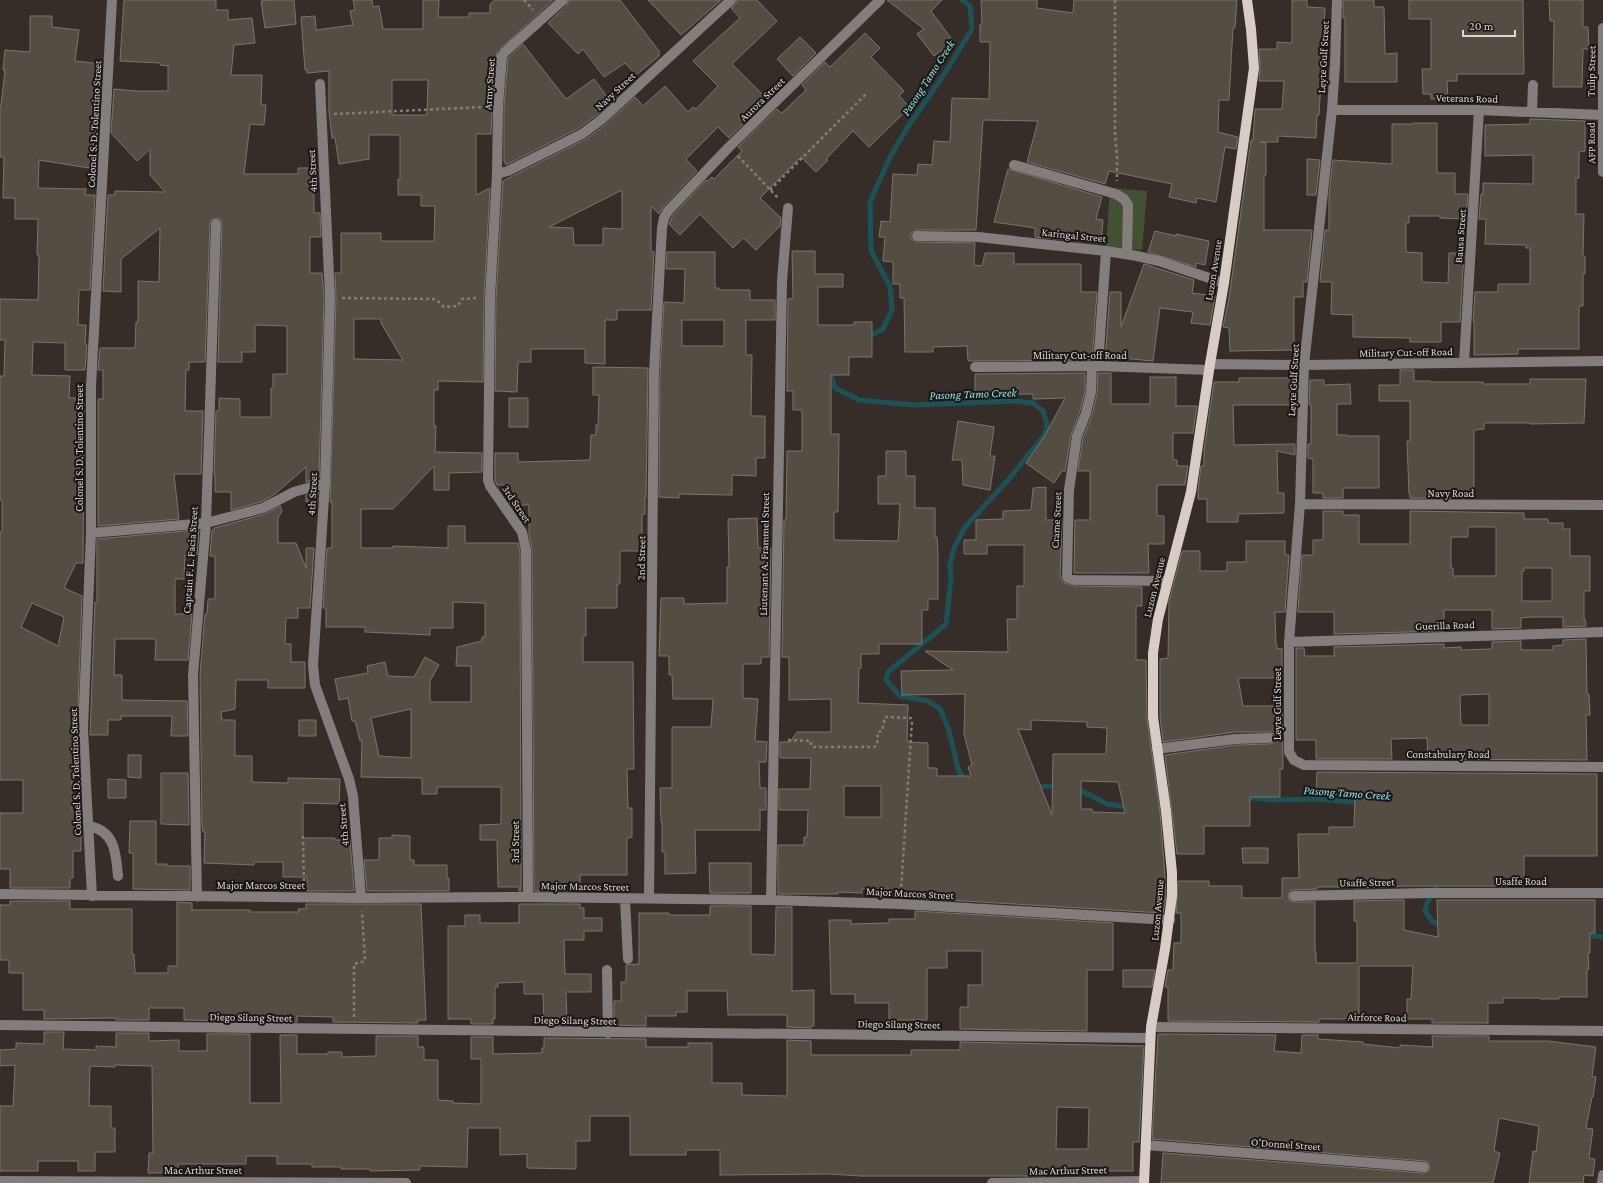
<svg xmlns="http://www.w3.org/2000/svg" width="1603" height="1183" font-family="'Crimson Pro',serif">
  <rect width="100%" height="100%" fill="#372d28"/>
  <!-- green -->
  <path fill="#435133" d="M1110,188L1147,191L1142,250L1106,247Z"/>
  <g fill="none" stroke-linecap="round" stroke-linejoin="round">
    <!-- stream -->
    <path stroke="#195357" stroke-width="5" d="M867,337L883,329L892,310L890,286L871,251L870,202L889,159L907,128L943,76L972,29L970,6L962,0
      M829,370L835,388L859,400L914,405L1015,401L1033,403L1043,411L1047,424L1045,434L1009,479L965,527L954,548L950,564L951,578L946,624L888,672L886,680L900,696L928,701L940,709L949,730L958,769L965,782
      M1034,787L1058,786
      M1076,788L1107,804L1130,807
      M1244,797L1272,800L1319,799L1361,803
      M1435,880L1437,885L1427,903L1425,911L1433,922L1443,925
      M1584,934L1603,937"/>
  </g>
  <!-- building -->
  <path fill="#534d43" stroke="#7c756b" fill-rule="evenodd" d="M124,0H216V10H228V20L252,18L255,43L234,45L231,75H262L261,105H266L264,125L250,124L244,174H298V168H317L318,182H314V213H320L321,237H310V273H322L324,297L319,478L306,482V467L275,494L261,502L231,510V492H215V474H214L216,411H219V398L240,399V417H271V388H273V374H287V326L255,325V352H242V362H218L222,224L220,219L216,218L211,220L210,224L205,362H189V370H186L185,411H203L201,474H174L179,519L98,526V399H103V370H98L100,348H135L136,322H138V281L159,282L160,228L121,259V292L103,291L108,195H115V191L165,192L150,175V149L137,161L111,133L114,89L136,91H168V66L160,65V63L120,61Z
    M268,0H294L296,24L265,28L261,1Z
    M353,0H372L373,7L379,6L383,29H423V0H439L438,17H469V13H490V4L495,0H553L497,52L492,106L491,134H476V195L490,188L484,298L483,382L438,381V390H434V426H436L435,452L482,453V472L449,473V490H434V466L393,509H361V548H393V546L448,548V526H465V543H518L520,551L521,891H519V887H498L497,840H480V825L501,824V787H437V794H422V778L361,777L362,740L360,741L355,721H352L348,698L339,700L335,679L368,673L367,666L385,662L388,676L414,677L425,657L439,665L430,681V702H471V666H456L457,647L482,641V637H485V603L453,602V628H430V635L365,632V627H326V608H323L327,548H332V502H330L336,297L335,273H341V233H381V241H434L435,206H421V195H398V179H400V135H369V159L339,164L335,138H332L329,111V71L307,73V70H305L301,17L315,16L316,30L353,25L350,11L355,10ZM392,80H428L427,115H392ZM354,319H381V323L403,360L354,359ZM411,709V758L379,756L371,718Z
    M569,0H620L659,51V56L636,75L625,63L604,77L583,49L578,54L548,23L567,5Z
    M648,0H721L681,35Z
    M737,0H757L777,21L732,64L768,100L729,138L718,127L686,159L697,171L663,207L659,214L651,206V251L654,252L651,310H617V320H605V364L585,363V349H531V362H518L517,392L495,391L496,298L503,181L586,139L605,125L635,97L643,106L665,86L688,112L693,107L696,109L718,86L693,61L740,18L731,8L736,4ZM622,190V229L603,228V245H574L573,228L549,227Z
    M887,0H942L931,11L954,42L934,56L917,34L924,29Z
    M981,0H1037V8L1073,13L1074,0H1237L1235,28H1233L1229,100H1219L1218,132L1238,137L1236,149L1225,147L1216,202L1197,198L1196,203L1169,197L1172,184L1109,171L1105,184L1027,162L1038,121L983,120L976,230H917L911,233V239L917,242L975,243L974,265L982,266L985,253H1014V264H1081V292H1097L1092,360L968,361L967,346L933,347V352H905L904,298H900V284H893V262L883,261L885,237H879L881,221L890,222L893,174L917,175L918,164L932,165L934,141L950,142L952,98L989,99L990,42H980V24H982Z
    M1292,0H1307V7L1325,8L1319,115H1317L1316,138L1278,136V142H1260L1266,143V175H1264V230H1312L1307,282H1303V297H1294V350L1230,351L1229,328L1223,327L1229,298L1251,140H1253L1255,109H1282L1284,81H1259L1260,68L1259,49H1277V42L1292,43Z
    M1343,0H1374V7H1384L1385,54L1397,53V82H1345V18H1343Z
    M1409,0H1523L1524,74H1457V81H1447L1448,99H1431V94H1423L1422,69H1431V19H1409Z
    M1549,0H1583V27H1588L1589,49H1583L1582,87H1553L1554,21H1550Z
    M30,16H52V27L79,30L75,61L102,64L99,120L98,119L89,168L39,160L38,188L86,189L85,195H95L90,290H79L78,325H86L85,345H87L85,370H65V343L33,342L32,375L70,376L69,398H84L83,563H76L64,588L82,596L77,735H74V779H72V812H81V851H73V878H70V888H10V869H0V813H23V780H0V532H2V500H0V376H4L5,340H0V299L38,300L39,255H37L38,219H15V198H3L4,157H0V105H1L5,70H3L5,50L30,52ZM32,603L64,617L58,646L21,627Z
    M865,33L880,48L871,57L904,91L899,96L910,107L869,147L853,131L826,159L828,160L816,172L801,157L760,198L781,218L780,226L756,250L743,238L733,248L700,214L680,235L669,224L673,215L706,180L707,181L712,177L714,179L742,151L738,147L777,109L781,113L783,112L806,90L802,85L825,62L830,67Z
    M800,37L816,53L793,76L777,59Z
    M523,44L566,99L594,79L611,102L597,115L579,128L506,165L504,161V107L508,58Z
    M1530,119L1585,121V151L1579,152V178H1576V214H1584L1583,256H1585V274H1583V306H1579V349H1518V354L1474,355V321H1473L1475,292H1498V284H1530V248H1526V245L1485,244L1486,219H1479L1481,194H1483V183L1533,184V155L1485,156V125L1530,124Z
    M1413,123H1437V173H1455V194H1468L1466,219L1440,218V216H1409V223H1406V252L1422,253V282L1448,283L1449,253H1464L1460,322H1441V342H1410V338L1353,337V315L1331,314L1332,282H1320L1325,230H1329V195L1333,160L1392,164V124H1413Z
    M1307,159L1320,160L1316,195H1307Z
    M1008,169L1102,197L1096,219L1103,220L1101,243L1035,237V228L994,222Z
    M1155,231L1176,236V234L1209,241L1205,265L1196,263V267L1148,252Z
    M792,251H815V274H843V287H818V325H854V322H872V357H849V375H831V434H839L838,512H834V540L898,541L900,504H878V476H886V451H906V476H915V508H935V537H937L938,552V599H928V610H922V644H879V654H861V668H859L858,703L908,705L907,742L928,743V768H937V776H971L968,767L972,765L964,734L965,694L902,695L901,671L953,670L925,651L1008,652L1007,619H1017V586H1024V545H987V554H964V540H976V520L1003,519V511L1031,510L1033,488L1046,487V520H1062L1060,576L1064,583L1075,586L1142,587V606H1136V660H1146L1147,718L1160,812L1164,863L1166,896L1163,913L915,898V896L889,895V889H862V893L838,892V894H778V845H804V837H807L808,810H779V789H810L811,758H780V742H790L797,732H831V699L789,700V657H782L784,520H786L787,451H802V410H793V391H787L788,299L793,298ZM1031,720L1087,722V727L1107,728L1106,754H1053L1052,815L1018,729L1031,730ZM1081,781L1118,782L1125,813L1092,812V809H1081ZM844,786H881V817H844Z
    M667,252H715V288H719V290H750V300H775V320H746V355H752L751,416H765V458H756V476L732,475V495L679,494V498L659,497L660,373L664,302L684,303L685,269H666ZM682,320H724V346H682Z
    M1144,264L1194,280L1192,293L1215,296L1210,325L1191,323L1193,312L1160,308L1153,361L1121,358L1120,360H1105L1110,292H1121V327Z
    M593,367L648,368L646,497H645V514L642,515V551H620V584H617V608H586V636H583V662H633L634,769H627L628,808H632V837L627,838V875H580V891H534L532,550L529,534V505H511L508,500V485H497L496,483L495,479V453H518V462L590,460L591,435H596V425H598L599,395H593Z
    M1400,370H1414V381H1430V382H1483V384H1530V379H1586L1584,423L1530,424V423H1484V429L1474,430V498H1410V494H1409L1407,441H1410V401H1379V385H1400Z
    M1098,373H1111V404H1150V377H1176V406H1197L1193,433H1173V460H1177V466H1188L1185,485H1157V516H1164V544H1148L1149,573H1074L1075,520H1090V471H1078L1083,438L1092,415L1097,394Z
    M975,374L1085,373V391L1080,411L1071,435L1065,471H1062L1054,483L1026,463L1044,437L1065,398L1033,399V394L975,395Z
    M1239,378H1290V380H1297L1296,405H1233L1234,445L1295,444V455L1277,451L1278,493H1284V513L1238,514V522H1207V499H1198V490L1201,466H1204V450L1214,382H1239Z
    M1310,380H1324V385L1350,384L1351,404H1337V435H1347V436H1379V488H1343V498H1323V493H1313V459L1308,458V444H1311V405H1309Z
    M509,398H528V427H509Z
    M958,421L994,427L990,456H995L990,490L963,485L962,460H952Z
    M318,492L317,502H306V495Z
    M280,506L282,511L278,518V543H296L306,568V548H314L310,608H298V618H286L285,644H291V662H305V688H268V680H236L235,709L221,712L222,720H235V756H252V782L288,783V778L340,779L339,804L303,803V838H335V840H350L354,891H307V877H283V862H254V865L204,863L205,832H203L202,825L200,675L205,614H207L208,599H215V556H210L212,530H214V528L265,514Z
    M1323,511H1343V515H1359V544H1410V511L1524,513V519H1548V523H1563V529H1570V556H1590V591H1584V619H1585L1586,626L1563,627V617H1532L1521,618V628L1492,629V610H1444V631L1334,634V612H1298L1302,555H1313V540H1323ZM1468,527H1496V576H1453V568H1451V537H1468ZM1524,568H1552V601H1522V571H1524Z
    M757,518L758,548H771L769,657H761V664H743V698L758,699L755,741L767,742L766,762H759L760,788H766V810H760V830H695L696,873L665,874V852H662V822H661L660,788H672V727H711L713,699H673L672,675H669V656H659L661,598H684V604L727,603V567H729L728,519Z
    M195,530H199L197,555H185L184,579H175V614H192L188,660H155L156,639H115L114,675H122V700L187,701L188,736H171L172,716H121V720H108V735H90L95,602L97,603V539Z
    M1246,541H1285V555H1289L1285,612H1275L1276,645H1277V649L1282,648V678H1238L1243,706H1282L1283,769H1280V797H1250V826H1204V854H1177L1165,755L1236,745L1269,744L1273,743L1275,738L1274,734L1269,732H1235L1163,742L1160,717V659L1168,658L1169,602L1182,551H1200V571H1227V562H1246Z
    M1586,639L1587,694H1589L1590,715H1586L1587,760L1428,759L1427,738L1391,739L1392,759H1316V740H1296V648H1304L1305,656H1334V647L1444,644V648L1461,647V650L1492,649V642L1521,641V650H1553V646L1563,645V640ZM1489,694V725H1461L1460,695Z
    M299,720H316V736H299Z
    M128,755H141V778L128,777Z
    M1317,772L1597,774V856H1524V886H1404L1354,888V887H1317V889L1291,890L1288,896L1289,900L1294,902H1315V952H1316V963H1357V921H1354V901L1404,900V930L1438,937L1437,900H1595V933H1590V953H1588L1589,969H1587V997H1559V999H1540V998H1503V1003H1488V1023H1432V1019H1407V999H1411L1413,966H1359V1019H1319V1022L1168,1021V987H1165L1168,970H1173L1174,943H1181V913H1176L1178,881H1209V886H1242V898H1282V878H1299L1298,834H1329V827H1354L1355,797H1345V795H1316Z
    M161,773H188L189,825L161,824Z
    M108,779L126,780V798H108Z
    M130,821H156V864H167V866H190V890L133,889V853H129Z
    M392,835L410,836V860H414V865H447V878H449V891H367L364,860H379V838H392Z
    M1242,848H1268V863H1243Z
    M709,863H751V893H710Z
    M10,901H70V909H132V954H134L135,973H168V966H177V902L192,903V910H250V912H299L298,909H306V904H421L426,1020H418V1023L333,1022V1017L297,1016V1022L184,1020V1008H149V1020H116V1018L44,1019V1010H23V973H9V960H0V905H10Z
    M519,904H580V908H584V918H602V931H584V940H564L565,974H591V992H566L567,1025H544L543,994H524V982L498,983V987H495V1019H493V1024H471V1019H448V926H465V915H480V923H519Z
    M710,906H751V954L775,955L776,907H792V991L814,990V1026H811V1028L787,1027V1015H728L727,991H687V1012H676V1016H646V1026L614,1025V1001H621V982H626V965L639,964V913H669V915H710Z
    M915,911L1113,923V970H1087V1031L960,1029V1007H968V985H982V951H947V968H927V1020H889V1003H855V994H831L829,920H851V924L889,923V919H915Z
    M1123,970H1155L1152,987H1123Z
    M44,1032H64L63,1049L96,1050V1046L116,1047V1033H149V1041L179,1040V1051H207V1034H250V1103H281L280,1035H297V1054H328V1052H342V1057L376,1056V1036H418V1047H424V1060H438V1100L453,1101V1103L481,1104V1059H471V1037H493V1054L542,1053V1048H544V1038L646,1039V1047H688V1043H712V1083H742V1095L787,1096V1040L811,1041V1055H911V1050H960V1042L1144,1046L1139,1142H1133V1171H1046L1045,1176H861L830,1174L720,1175V1150H686V1155H630V1116H590V1141H576V1169L527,1168V1154L500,1155V1128H468L467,1167L420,1166V1170L370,1171V1169H341V1167H312V1164H277V1156H246V1164H178V1173H148L149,1153H153L152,1066L115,1065V1067L90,1066L89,1106H111V1128H115V1152H95V1171H78V1161H38V1171H0V1106H13L15,1065L0,1066V1050L16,1049V1043L44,1044ZM1057,1107L1089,1108L1088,1149H1056Z
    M1158,1034L1276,1035L1274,1051L1301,1053L1302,1035H1318V1039L1363,1042V1044L1400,1048V1045L1433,1047L1432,1036H1489V1041H1548L1596,1047L1592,1076L1596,1077L1593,1097H1592L1586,1128L1593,1129L1589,1158L1595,1159L1593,1176L1584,1175L1583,1183H1529L1533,1151L1536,1152L1539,1126L1499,1118L1494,1151L1500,1153L1493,1183H1161L1163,1153L1423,1173L1429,1171L1430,1167L1428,1162L1425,1161L1152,1139Z"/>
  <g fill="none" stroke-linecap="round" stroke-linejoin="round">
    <!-- path -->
    <path stroke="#857d79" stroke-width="2.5" stroke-dasharray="3 3" stroke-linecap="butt" d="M524,0L533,10
      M1115,0V136L1117,155V181
      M334,114L484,107
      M738,156L779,199
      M770,190L866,94
      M342,298L433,299L439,302L444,307L458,306L462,299L477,298
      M788,740L811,741V745L813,747H874L877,745L878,732L882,731L885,717L911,718L912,721L901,890
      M303,836L304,885
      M354,1017V964L365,961L362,911"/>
    <!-- minor -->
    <path stroke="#837e7b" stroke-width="10" d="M1337,0L1335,65L1332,110L1304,365L1300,504L1289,642V752L1294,760L1304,765L1603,767
      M1603,28V172
      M320,84L330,297L325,483L313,665L315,685L349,779L353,796L361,898
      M1332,110H1479L1603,115
      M1532,112L1533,85
      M1014,165L1116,194L1124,199L1128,205L1127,254
      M497,174L508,171L582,134L601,120L731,0
      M917,236L978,237L1106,251L1137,256L1159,261L1224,283
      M1464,363L1479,110
      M1210,364L1304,365L1603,361
      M1092,366L1091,392L1086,413L1077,436L1069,490L1067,576L1068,578L1075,580L1167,581
      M1098,366L1106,251
      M975,367L1098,366L1209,370
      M1300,504L1603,505
      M91,533L206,523L263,508L294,492L325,483
      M1289,642L1603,632
      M1157,749L1235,739L1269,738
      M89,826C115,831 116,853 118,876
      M0,894L361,898L528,897L771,900L900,904L1170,920
      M92,896L83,729L91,533V386L112,0
      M1294,896L1428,893H1603
      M197,897L193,675L206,523L216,224
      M528,897L526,550L522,532L490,486L488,480L490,298L497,174L498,107L502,56L505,52L563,0
      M625,899L628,959
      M649,899L654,373L662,228L664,218L668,211L729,147L880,0
      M771,900L782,281L788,208
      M607,970L608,1033
      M0,1025L1150,1038
      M1151,1027L1603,1031
      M1146,1145L1424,1167
      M0,1181L406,1183
      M992,1183L1144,1181
      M1602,1183L1603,1175"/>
    <!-- major -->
    <path stroke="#d7cdc6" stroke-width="10" d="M1144,1183L1151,1027L1165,949L1172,896V873L1166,811L1153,717V653L1158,619L1191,492L1210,364L1224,283L1254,68L1251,29L1247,0"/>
  </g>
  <g text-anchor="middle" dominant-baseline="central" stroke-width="4" stroke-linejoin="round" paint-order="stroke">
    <!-- street labels -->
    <g font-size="11" fill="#dcd5d2" stroke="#1b1614">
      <text transform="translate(1323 57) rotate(-87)">Leyte Gulf Street</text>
      <text transform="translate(1591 71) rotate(-89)">Tulip Street</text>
      <text transform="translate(489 84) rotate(-86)">Army Street</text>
      <text transform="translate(615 91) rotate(-43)">Navy Street</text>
      <text transform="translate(1467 98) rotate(1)">Veterans Road</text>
      <text transform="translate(762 99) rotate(-44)">Aurora Street</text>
      <text transform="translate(94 124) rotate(-87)">Colonel S. D. Tolentino Street</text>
      <text transform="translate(1591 143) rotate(-91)">AFP Road</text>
      <text transform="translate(312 171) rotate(-93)">4th Street</text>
      <text transform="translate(1074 235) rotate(6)">Karingal Street</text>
      <text transform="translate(1460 236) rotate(-86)">Bausa Street</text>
      <text transform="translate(1213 270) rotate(-81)">Luzon Avenue</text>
      <text transform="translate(1406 352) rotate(-1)">Military Cut-off Road</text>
      <text x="1080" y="355">Military Cut-off Road</text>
      <text transform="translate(1293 380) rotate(-87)">Leyte Gulf Street</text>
      <text transform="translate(79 448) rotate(-90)">Colonel S. D. Tolentino Street</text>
      <text x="1451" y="493">Navy Road</text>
      <text transform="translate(312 494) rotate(-87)">4th Street</text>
      <text transform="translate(517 504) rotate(56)">3rd Street</text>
      <text transform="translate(1056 520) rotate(-87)">Crame Street</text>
      <text transform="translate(764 554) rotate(-89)">Liutenant A. Frammel Street</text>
      <text transform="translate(641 558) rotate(-89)">2nd Street</text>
      <text transform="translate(190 560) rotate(-86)">Captain F. L. Facia Street</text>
      <text transform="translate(1154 587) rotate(-76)">Luzon Avenue</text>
      <text transform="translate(1445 625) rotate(-2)">Guerilla Road</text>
      <text transform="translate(1277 704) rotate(-90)">Leyte Gulf Street</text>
      <text x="1448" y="754">Constabulary Road</text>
      <text transform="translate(75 772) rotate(-92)">Colonel S. D. Tolentino Street</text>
      <text transform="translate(343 825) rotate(-95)">4th Street</text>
      <text transform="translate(515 842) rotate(-90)">3rd Street</text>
      <text x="1521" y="881">Usaffe Road</text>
      <text transform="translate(1367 882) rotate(-1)">Usaffe Street</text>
      <text x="261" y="885">Major Marcos Street</text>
      <text transform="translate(585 886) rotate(1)">Major Marcos Street</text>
      <text transform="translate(910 893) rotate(3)">Major Marcos Street</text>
      <text transform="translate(1157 910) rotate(-85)">Luzon Avenue</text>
      <text transform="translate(251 1017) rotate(1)">Diego Silang Street</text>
      <text transform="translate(1377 1017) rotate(1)">Airforce Road</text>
      <text transform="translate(575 1020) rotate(1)">Diego Silang Street</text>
      <text transform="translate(899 1024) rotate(1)">Diego Silang Street</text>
      <text transform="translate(1286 1144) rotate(4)">O'Donnel Street</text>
      <text x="203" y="1170">Mac Arthur Street</text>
      <text transform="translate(1068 1170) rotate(-1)">Mac Arthur Street</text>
    </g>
    <!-- water labels -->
    <g font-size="12" font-style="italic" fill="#87e4ea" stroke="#1b1614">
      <text transform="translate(928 78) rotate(-57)">Pasong Tamo Creek</text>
      <text transform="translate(973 394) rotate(-2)">Pasong Tamo Creek</text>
      <text transform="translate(1347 793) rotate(4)">Pasong Tamo Creek</text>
    </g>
  </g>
  <!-- scale -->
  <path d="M1463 30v6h52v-6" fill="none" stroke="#dcd5d2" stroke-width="2"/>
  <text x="1469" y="30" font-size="12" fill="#dcd5d2" stroke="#1b1614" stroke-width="3" paint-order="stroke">20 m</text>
</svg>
